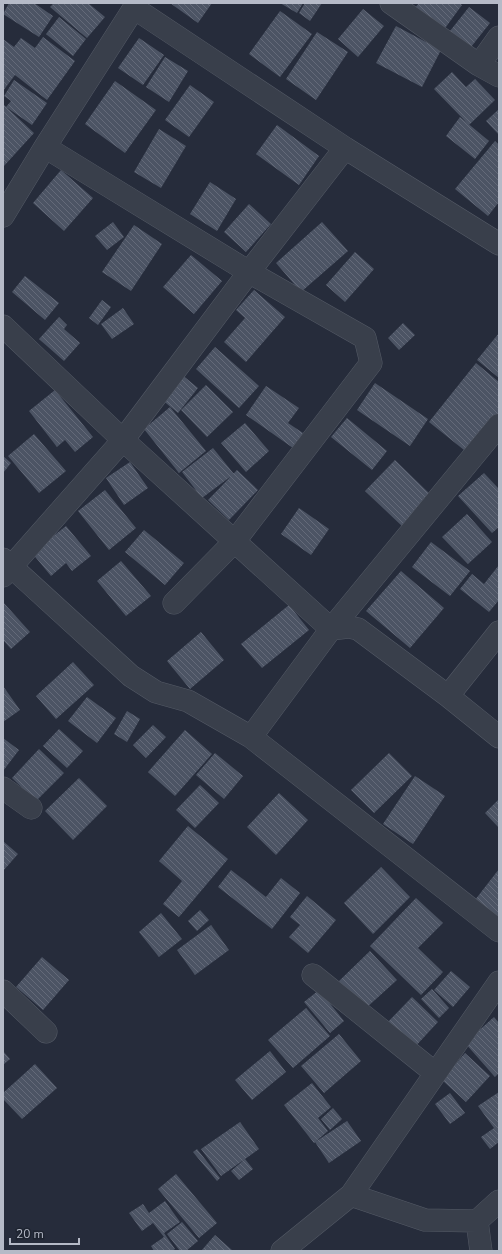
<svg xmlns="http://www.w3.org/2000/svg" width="502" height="1254" font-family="'Nunito Sans',sans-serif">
  <defs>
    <pattern id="building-back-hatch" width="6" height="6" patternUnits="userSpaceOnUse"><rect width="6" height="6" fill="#4c5464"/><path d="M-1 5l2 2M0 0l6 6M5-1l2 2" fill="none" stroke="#646a79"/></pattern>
  </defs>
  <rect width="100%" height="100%" fill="#262c3b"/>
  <!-- building -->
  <path fill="url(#building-back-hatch)" d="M9,3H34L53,16L39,37L3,14Z
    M54,3H88L105,17L87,38L50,7Z
    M170,3H212L198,23Z
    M280,3H303L297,13Z
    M305,3H322L310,21L299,13Z
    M419,3H459L462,5L443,31L414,9Z
    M469,7L490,23L471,47L450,31Z
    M363,9L384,26L358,57L338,39Z
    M280,11L312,34L280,77L249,54Z
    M59,17L86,39L73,56L46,34Z
    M396,26L441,50L422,87L376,63Z
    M317,32L348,52L316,100L286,79Z
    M43,37L75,61L47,100L15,75L3,91V39L14,47L21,38L35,48Z
    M139,38L164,55L143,85L118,68Z
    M165,57L188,71L169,102L146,87Z
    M452,72L466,87L475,79L495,100L469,125L434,89Z
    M14,80L47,103L32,125L6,107L11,101L4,96Z
    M115,81L156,110L125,153L85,124Z
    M190,85L214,102L189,137L165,120Z
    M3,104L34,133L4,166H3Z
    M499,109V135L486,121Z
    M460,117L489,141L475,159L446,136Z
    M277,125L319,156L299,185L256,154Z
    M159,129L186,146L161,188L134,172Z
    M495,141L499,145V202L488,216L455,189Z
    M61,170L93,198L64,231L33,203Z
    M210,182L236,199L217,231L190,214Z
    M249,204L271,224L246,252L224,232Z
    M113,222L124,237L107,250L95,236Z
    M322,222L348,251L301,292L276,263Z
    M134,225L162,244L131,291L102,272Z
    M355,252L374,269L345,302L326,285Z
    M191,255L222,281L194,314L163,287Z
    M25,276L59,303L45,320L12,292Z
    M254,290L285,317L246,362L224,342L245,318L236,310Z
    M102,300L111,307L98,325L89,318Z
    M123,308L134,324L112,339L101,324Z
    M59,317L67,325L64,329L80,343L64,361L39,339Z
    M403,323L415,335L399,350L388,338Z
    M499,333V378L477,360Z
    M215,347L259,386L239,408L196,369Z
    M476,363L499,382V417L469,454L429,422Z
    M181,374L198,388L178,413L161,399Z
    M375,383L428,419L410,446L357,410Z
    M206,385L233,412L207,437L181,410Z
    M266,386L299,408L288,423L303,433L293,448L246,415Z
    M55,390L93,437L75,452L65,440L57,447L29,411Z
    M170,407L206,451L179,473L144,429Z
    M347,418L387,451L372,470L331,437Z
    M245,423L269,451L246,472L221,443Z
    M34,434L66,471L39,493L8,456Z
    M213,448L234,474L202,498L182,472Z
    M3,456L11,463L3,473Z
    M395,460L432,496L403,527L365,491Z
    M130,462L148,488L124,505L106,478Z
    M237,470L258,490L229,520L208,500Z
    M484,473L499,489V527L492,533L458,496Z
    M105,490L136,528L109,550L78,511Z
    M299,508L329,529L311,555L281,534Z
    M467,514L492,542L468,564L442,537Z
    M66,526L91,556L72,571L66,563L51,576L32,553Z
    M144,530L184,563L165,585L125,552Z
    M431,542L470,571L450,596L412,567Z
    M121,561L151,596L126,616L97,581Z
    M499,565V600L489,612L460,589L472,574L484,584Z
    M401,571L444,608L410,648L366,611Z
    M3,602L30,632L11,649L3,640Z
    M289,605L309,630L262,668L241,644Z
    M201,632L224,660L190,689L167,661Z
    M73,662L94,685L56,719L36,696Z
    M3,686L20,710L3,722Z
    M87,697L116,718L97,743L68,721Z
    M127,711L140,719L127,742L114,734Z
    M153,725L166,737L146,758L133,745Z
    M59,729L83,751L67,768L43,746Z
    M185,730L212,754L175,796L148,772Z
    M3,738L19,750L3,771Z
    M39,749L64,773L36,801L12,778Z
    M215,753L243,776L224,799L196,775Z
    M389,753L412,776L374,813L351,790Z
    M415,776L445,796L413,844L383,824Z
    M79,778L107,806L73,840L45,811Z
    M200,785L219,803L195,828L176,810Z
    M279,793L308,820L276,855L247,827Z
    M499,799V828L485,813Z
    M188,826L228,859L179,917L163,904L182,881L159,861Z
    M3,841L18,854L3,871Z
    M381,867L410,897L373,934L344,903Z
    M499,869V918L475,900Z
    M231,870L266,897L281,878L300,893L272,929L218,887Z
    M307,896L336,920L308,953L289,937L300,925L290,917Z
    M416,898L443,923L418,948L443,972L421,995L370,946Z
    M200,910L209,920L197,931L188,921Z
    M161,913L182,939L159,957L139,932Z
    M211,925L229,950L195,975L177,950Z
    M370,951L397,980L365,1009L339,981Z
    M42,957L69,980L43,1010L16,987Z
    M451,971L470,987L453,1007L434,990Z
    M432,989L449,1008L439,1018L421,999Z
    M319,990L344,1021L330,1033L304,1002Z
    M412,997L438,1022L412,1050L385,1025Z
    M306,1008L330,1036L293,1068L268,1040Z
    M494,1017L499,1023V1073L495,1077L465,1043Z
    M339,1034L361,1061L324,1093L301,1066Z
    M3,1051L10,1059L3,1065Z
    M270,1051L286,1072L252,1100L235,1080Z
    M465,1053L490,1076L466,1102L442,1080Z
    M35,1064L57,1088L22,1119L3,1099V1093Z
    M312,1083L331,1107L318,1118L328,1131L314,1143L284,1105Z
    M499,1092V1142L490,1149L481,1137L494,1128L478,1106Z
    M450,1093L465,1113L450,1124L435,1104Z
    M333,1108L342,1119L330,1130L321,1119Z
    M347,1121L361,1141L329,1163L315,1142Z
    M240,1122L259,1149L221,1176L201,1149Z
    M197,1149L220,1178L217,1181L193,1152Z
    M245,1159L253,1169L239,1180L231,1171Z
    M176,1174L217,1223L199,1238L158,1189Z
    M165,1201L180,1222L164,1233L175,1249L172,1251H154L151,1246L164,1237L153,1223L142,1231L129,1213L143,1204L149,1213Z
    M182,1222L198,1241L186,1251H180L167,1234Z
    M215,1235L233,1251H201Z"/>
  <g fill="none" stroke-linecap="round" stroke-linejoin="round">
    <!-- minor casing -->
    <g stroke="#545a66" stroke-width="23">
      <path id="minor" d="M391,3L479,65L499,76
        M479,65L499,37
        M45,147L249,272L365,338L371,363L234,542L174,603
        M345,148L249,272L123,440L331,629L349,627L358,629L448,696L499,737
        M3,216L45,147L134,8L345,148L499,244
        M3,326L123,440L3,576
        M3,559L131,676L156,692L188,701L251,737L499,931
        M448,696L499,632
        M251,737L331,629L499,425
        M3,788L31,808
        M313,975L435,1073
        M3,991L46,1032
        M351,1195L499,982
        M477,1221L481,1251
        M282,1251L351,1195L425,1220L477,1221L499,1201"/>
    </g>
    <!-- minor -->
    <use href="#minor" stroke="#393f4b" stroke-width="22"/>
  </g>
  <!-- border -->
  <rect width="502" height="1254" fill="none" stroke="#b5bac7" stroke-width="8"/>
  <!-- scale -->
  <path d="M10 1238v6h69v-6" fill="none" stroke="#b5bac7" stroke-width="2"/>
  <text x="16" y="1238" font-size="12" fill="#b5bac7" stroke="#1e2430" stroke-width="3" paint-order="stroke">20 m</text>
</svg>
